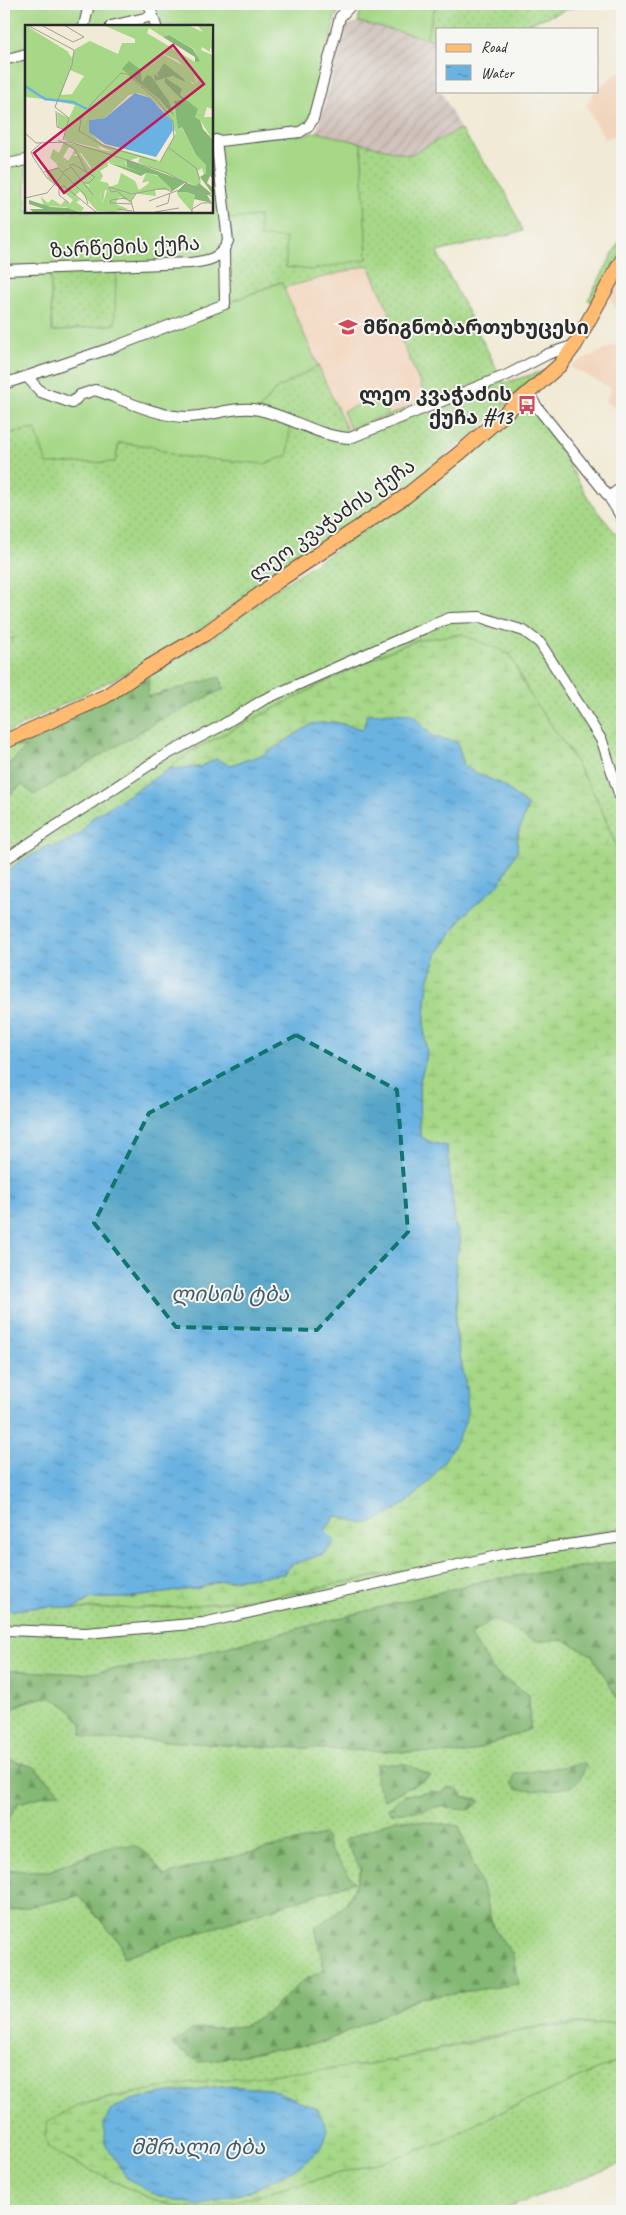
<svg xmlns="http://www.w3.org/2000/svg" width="626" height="2215" font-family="Caveat,'Noto Sans Georgian',sans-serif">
  <defs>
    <pattern id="industrial-furrows" width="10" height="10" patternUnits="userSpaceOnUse" patternTransform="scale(1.25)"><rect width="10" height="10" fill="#cfc1ba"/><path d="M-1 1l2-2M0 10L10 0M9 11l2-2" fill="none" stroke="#b2a6a0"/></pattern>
    <pattern id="grass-dots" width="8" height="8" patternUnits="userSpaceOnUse" patternTransform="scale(1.25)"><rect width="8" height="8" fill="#a6d887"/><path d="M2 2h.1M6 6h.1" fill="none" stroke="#8fba75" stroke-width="1.8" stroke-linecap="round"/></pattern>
    <pattern id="forest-firs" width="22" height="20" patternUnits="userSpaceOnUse" patternTransform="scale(1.25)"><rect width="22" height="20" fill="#84b874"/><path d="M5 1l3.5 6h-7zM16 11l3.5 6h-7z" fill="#6c965f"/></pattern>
    <pattern id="wetland-marsh" width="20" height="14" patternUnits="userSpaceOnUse" patternTransform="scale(1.25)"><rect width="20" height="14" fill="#a6d887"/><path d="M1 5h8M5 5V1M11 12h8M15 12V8" fill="none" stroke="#8fba75"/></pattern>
    <pattern id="water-ripples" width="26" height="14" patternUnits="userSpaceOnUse" patternTransform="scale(1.25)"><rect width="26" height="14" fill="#6ab2e1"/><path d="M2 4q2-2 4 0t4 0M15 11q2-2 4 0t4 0" fill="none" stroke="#5791b7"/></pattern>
  </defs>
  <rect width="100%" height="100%" fill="#f6f6f2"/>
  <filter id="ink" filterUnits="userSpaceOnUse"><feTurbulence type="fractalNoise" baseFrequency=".02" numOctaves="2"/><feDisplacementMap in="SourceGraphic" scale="10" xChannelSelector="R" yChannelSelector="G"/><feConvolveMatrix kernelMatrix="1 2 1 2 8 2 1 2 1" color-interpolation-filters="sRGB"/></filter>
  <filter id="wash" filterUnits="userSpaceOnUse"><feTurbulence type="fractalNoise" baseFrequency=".0096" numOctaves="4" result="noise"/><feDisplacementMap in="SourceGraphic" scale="20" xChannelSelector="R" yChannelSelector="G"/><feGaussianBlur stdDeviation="1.12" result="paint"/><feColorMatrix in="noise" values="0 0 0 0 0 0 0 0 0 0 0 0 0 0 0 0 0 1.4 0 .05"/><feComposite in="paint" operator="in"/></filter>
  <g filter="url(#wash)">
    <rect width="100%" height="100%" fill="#f1ead6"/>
    <!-- built -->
    <path fill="#f2d5bd" d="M622,70V132L605,139L586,106L595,91H597V88Z
      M369,264L427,400L348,432L283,288Z
      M622,271V318L610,300L611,293Z
      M622,342V412L605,402L612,389L569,366Z"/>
    <!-- industrial -->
    <path fill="url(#industrial-furrows)" d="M358,22L437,41V74L433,76L437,84V91H441L460,129L409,155L317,132L346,26Z"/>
    <!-- grass -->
    <path fill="url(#grass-dots)" stroke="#688259" fill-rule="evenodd" d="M436,4H582L514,29H437V41L426,38Z
      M460,129L505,191L523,231L437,252L504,383L547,370L411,485L290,564L188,638L118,677L4,734V650L15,637L4,643V434L35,429L115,462L119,443L153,446L176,456L231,459L259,410L276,389L318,366L348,432L427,400L369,265L283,288L280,282L225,304L227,219L259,216L287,238L286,267L366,259L361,143L409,155Z
      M622,237V249L594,302L588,300Z
      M116,266V324L52,332L50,269Z
      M523,404L536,410L593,506L622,541V860L598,801L568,749L528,692L510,654L417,640L370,659L190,752L169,769L92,818L80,834L60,845L48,846L19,862L4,874V798L22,785L223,689L167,691L148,697V674L211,639L278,588L409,501Z
      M6,744L27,748L4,768V746Z
      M622,1527V1561L487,1580L176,1660L83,1674L4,1670V1611L51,1606L74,1609L170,1608L276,1596Z
      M493,1619L536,1641L564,1640L592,1655L619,1701H622V2022C592,2024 561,2023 531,2028C472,2038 416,2058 357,2066C264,2078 174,2081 82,2104L63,2157L147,2197L177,2207L206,2209L391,2159L445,2141L481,2121L622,2059V2163L500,2211H4V1912L79,1896L121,1944L123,1957L354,1882L331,1851L324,1835L207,1863L164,1876L149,1855H88L49,1871L8,1870L4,1859V1828L18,1803L60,1791L34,1767L4,1758V1713L26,1702L50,1696L66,1705L98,1740H149L243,1746L465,1754L530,1729L529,1695L495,1673L470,1635ZM418,1770L430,1777L384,1800ZM431,1791L478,1799C449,1804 421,1811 391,1813L405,1795L426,1793ZM396,1819L459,1826L484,1893L493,1927L513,1955L518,1984L419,1998L324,2042L199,2062L192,2030L243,2026L271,2010L301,1982L325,1970L316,1927C344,1910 352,1900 361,1869L345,1841Z"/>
    <!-- forest -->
    <path fill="url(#forest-firs)" stroke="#587250" d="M149,672L148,697L220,677L224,689L162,719L34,795L22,785L4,798V768L26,748L6,744Z
      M622,1561V1701H619L592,1655L564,1640L536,1641L493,1619L470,1635L495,1673L529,1695L530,1729L465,1754L242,1746L149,1740H98L82,1735V1724C65,1704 53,1690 25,1702C17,1705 11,1712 4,1713V1670L83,1674L176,1660L487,1580Z
      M4,1758L34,1767L60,1792L18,1803L4,1828Z
      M585,1763L586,1765C583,1772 581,1781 574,1785C565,1791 528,1790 517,1789L512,1784L515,1774Z
      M376,1764H407L431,1776L384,1800L376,1782Z
      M450,1788L459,1790L463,1796L481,1801L470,1810L446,1808L443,1805L424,1810L391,1813L387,1809L405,1795L426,1793L431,1791L442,1794L445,1789Z
      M396,1819L459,1826L484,1893L493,1927L513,1955L518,1984L419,1998L324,2042L199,2062L172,2045L192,2030L243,2026L271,2010L301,1982L324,1970L315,1927C344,1911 352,1900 361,1869L344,1840Z
      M324,1835L331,1851L355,1882L123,1957L121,1944L79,1896L4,1912V1859L8,1870L49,1871L114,1845L135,1846L149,1855L164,1876L207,1863Z"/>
    <!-- wetland -->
    <path fill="url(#wetland-marsh)" stroke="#688259" fill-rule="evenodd" d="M461,634L510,654L528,692L568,749L598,801L622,860V1261L618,1262L622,1295L621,1328L622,1332V1527L276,1596L170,1608L74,1609L91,1598H128L199,1588L220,1581L284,1574L291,1565L323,1554L336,1542L325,1531L335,1516H343L360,1523L466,1389L455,1325L457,1297L455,1257L461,1241L455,1225L447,1146L432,1143L420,1137L419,1084L427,1055L424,1028L428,982L438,952L463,916L480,900L517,851L518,833L528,806L503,785L465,768L457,742L433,737L412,714L363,729L334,722L312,724L263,755L230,765L216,759L200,767L169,769L190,752L370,659L418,640Z
      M622,2022V2059L481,2121L445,2141L392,2159L206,2209L177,2207L147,2197L63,2157L48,2147L45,2135L48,2121L82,2104L155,2089L213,2080L358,2066L408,2057L533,2028ZM223,2086L270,2089L317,2108L162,2094Z"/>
    <!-- garden -->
    <path fill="#a6d887" stroke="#688259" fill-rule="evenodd" d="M4,4H342L335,18L311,119L297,136L317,132L361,143L367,259L311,270L286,267V238L260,237L259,216L227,219L226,304L281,282L318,366L276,389L259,410L290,420L288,455L265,464L176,456L153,446L119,443L115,462L47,464L35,429L4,434ZM26,26H211V211H26ZM116,266L115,324L52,332L50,269Z
      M362,4H436L426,38L358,22Z
      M381,396L388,414L350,429L343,411Z"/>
    <!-- water -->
    <path fill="url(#water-ripples)" stroke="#4a6e86" d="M389,713L412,714L433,737L457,742L465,768L503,785L528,806L518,833L517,851L500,883L463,916L438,952L428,982L424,1028L427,1055L419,1084L420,1136L432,1143L447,1146L455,1225L461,1241C452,1263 457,1274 457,1297C456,1307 454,1317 455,1327C458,1357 471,1388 466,1418C463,1436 437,1472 425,1486C414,1499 384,1521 368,1523C356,1525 347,1516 335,1516L325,1531L336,1542L323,1554L291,1565L284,1574L220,1581L199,1588L128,1598H91L74,1609L51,1606L4,1611V874L19,862L48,846L60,845L80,834L92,818L169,769L200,767L216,759L230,765L263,755L312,724L334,722L363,729L367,714Z
      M223,2086L270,2089L317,2108L327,2129L322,2147L302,2165L250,2191L199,2206L157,2195L128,2179L107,2147L103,2127L110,2111L131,2100L162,2094Z"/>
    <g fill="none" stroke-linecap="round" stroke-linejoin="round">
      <!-- stream -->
      <path stroke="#6ab2e1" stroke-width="2.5" d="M621,897L622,896"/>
    </g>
  </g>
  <g filter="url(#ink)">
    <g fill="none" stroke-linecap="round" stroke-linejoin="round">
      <!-- minor casing -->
      <g stroke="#494845" stroke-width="12">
        <path id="minor" d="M149,4L156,26
          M84,26L89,4
          M111,26L153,16
          M4,60L26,54
          M211,142L300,132L308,127L313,119L340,17L352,4
          M4,165L26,160
          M4,270L190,263C208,261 221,259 228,241L216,140
          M27,377L41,392L72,403L80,395L95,390C122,399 158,417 186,417C211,417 234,405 259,410C290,416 318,437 350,438L507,375L548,354L575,345
          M4,384L114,347L225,304L224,251
          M528,393L537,407L609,497L622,518
          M609,497L622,487
          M4,860L160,758L221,726L263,700L425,628L450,618L480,617L524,631L540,643L602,741L622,803
          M4,1630L86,1633L203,1623L506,1554L622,1537"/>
      </g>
      <!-- major casing -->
      <g stroke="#494845" stroke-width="16">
        <path id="major" d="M4,742L106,696L147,668L205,634L278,581L406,496L461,452L560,365L575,345L622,260"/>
      </g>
      <!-- minor -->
      <use href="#minor" stroke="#fff" stroke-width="10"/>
      <!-- major -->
      <use href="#major" stroke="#ffbb71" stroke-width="14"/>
    </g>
  </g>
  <!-- marked area -->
  <path fill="#0f766e" fill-opacity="0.2" stroke="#0f766e" stroke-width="4" stroke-dasharray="10 6" stroke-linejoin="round" d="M296,1035L397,1090L408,1232L317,1330L176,1327L94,1223L149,1113Z"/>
  <!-- icons -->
  <defs>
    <g id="school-bare" transform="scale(1.5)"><path d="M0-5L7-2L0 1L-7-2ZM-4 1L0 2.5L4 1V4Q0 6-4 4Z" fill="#d1495b" stroke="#f6f6f2" stroke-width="2.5" paint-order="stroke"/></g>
    <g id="bus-bare" transform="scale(1.5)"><path d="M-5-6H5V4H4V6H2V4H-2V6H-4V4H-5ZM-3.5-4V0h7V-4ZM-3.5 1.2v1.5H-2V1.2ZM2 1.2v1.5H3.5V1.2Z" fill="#d1495b" stroke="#f6f6f2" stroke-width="2.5" paint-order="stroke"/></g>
  </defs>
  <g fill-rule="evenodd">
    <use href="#school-bare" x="348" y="327"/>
    <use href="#bus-bare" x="527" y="405"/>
  </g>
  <g text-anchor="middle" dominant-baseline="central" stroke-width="4" stroke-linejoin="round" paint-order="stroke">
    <!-- street labels -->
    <g font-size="20" fill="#2b2b2b" stroke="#f6f6f2">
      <text transform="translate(125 247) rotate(-3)">ზარწემის ქუჩა</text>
      <text transform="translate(332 520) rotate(-35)">ლეო კვაჭაძის ქუჩა</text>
    </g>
    <!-- poi labels -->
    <g font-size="20" font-weight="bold" fill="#2b2b2b" stroke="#f6f6f2" text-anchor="start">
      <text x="363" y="327">მწიგნობართუხუცესი</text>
      <text x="512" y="394" text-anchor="end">ლეო კვაჭაძის<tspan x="512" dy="23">ქუჩა #13</tspan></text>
    </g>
    <!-- water labels -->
    <g font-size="21" font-style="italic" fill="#415a6b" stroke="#f6f6f2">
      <text x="230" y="1294">ლისის ტბა</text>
      <text x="198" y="2147">მშრალი ტბა</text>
    </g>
  </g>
  <!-- overview -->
  <g transform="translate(25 25)">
    <rect width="188" height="188" fill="#f1ead6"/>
    <path d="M0,0L42,26L47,33L50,24L65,16L93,29L97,18H110V14L78,0H163L178,7L172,0L186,1L187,25L185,22V27L177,22L176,25L187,30V84L182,82L179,92H187V114L175,95L170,92L172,84L155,70L156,64L140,53L139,57L157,75L149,79L154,105L156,101L171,130L181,140V148L179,150L177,143L173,146L176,158L171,161L113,137L115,132L100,137L102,142L115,145L113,148L82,136L83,141L75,146L78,151L75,156L83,158L84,162L93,159L96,148L110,156L114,165L123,159L124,156L117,158L121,148L137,152L148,165H130L131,171L80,165L78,178L75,176L76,167L71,178L64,160L59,158L66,142L56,128L47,130L49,125L44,122L38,132L48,139L42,143L38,132L31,138L25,133L28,124L34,128L39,117L88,127L72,120L76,124L39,115L41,104L33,102L32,87L44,93L50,80L19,74L0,61ZM124,3L138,12L144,10L169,24L172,31L170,37L122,8ZM134,27L152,35L170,51L172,58L168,59ZM101,42L116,46L117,57L127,52L144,76L148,91L135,75L98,44ZM136,42L145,43L159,54L147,51L139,53ZM45,45L59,51L47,69L36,70ZM93,56L126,72L141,89L151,108L135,136L77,119L56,104L68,78L93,64ZM157,166L170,170L167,187L153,171L152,167ZM16,172L23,178L27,174L36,180L40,175L55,187L40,182L19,181Z" fill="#a6d887" fill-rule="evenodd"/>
    <path d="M144,10L168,24L175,36L170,37V32L138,12ZM104,36L116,45L117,57L122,50L127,52L144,76L149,92L135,75L97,44ZM139,38L159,54L160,57L148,51L141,53L157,64L155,70L173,84L170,92L175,95L178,104L187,114V153L185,151L182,158L187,162V168L175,152L181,148V140L171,130L157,102L153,104L149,76L157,75L139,57L140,53L130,56L129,49L134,53L132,49ZM101,134L161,157L146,167V163L132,150L121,148L116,151L79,136L115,147L102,142ZM161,158L171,161L174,158L187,169L182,170L187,178L169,174L170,170L161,167H152ZM4,175L26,182L43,183L54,187H8L5,184H19L4,179Z" fill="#84b874"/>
    <path d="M134,27L168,46L172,60L163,55ZM97,50L126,72L137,84L121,71L113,68L104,70L80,93L64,95L67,109L77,119L57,108L56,104L68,78L81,63L88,67L93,64V52ZM57,57L75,65L64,80L60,72L48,69Z" fill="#a6d887"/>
    <path d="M0,61L9,65L19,74L0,72ZM54,127L68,148L66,150L70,152L59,158L69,165L70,178L76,167L75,176L78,178L83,162L76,161V158H83L85,165L110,169L106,176L100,179L105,177L95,172L92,175L91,179L103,184L89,187L72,186L55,166L50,171L55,175L51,177L59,183L56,187L44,180L48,175L23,153L21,147L33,142L31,138L38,132L42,143L47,138L43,136L47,130L52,131Z" fill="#a6d887"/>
    <path d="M110,68L125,73L147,96L148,105L131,132L80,119L64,107V95L80,93Z" fill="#6ab2e1"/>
    <path fill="none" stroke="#6ab2e1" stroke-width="2.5" d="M0,61L20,74L48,77L62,84"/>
    <path fill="none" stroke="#a29e92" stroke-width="1" d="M2,0L49,25L47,40L30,82L44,93L38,115M16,0L48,17L59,12L39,0M31,86L32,102L41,105M0,108L11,118L45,117L140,147L188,172M33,115L50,124L62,148M144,123L171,143L175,155M8,132L22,153L32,161M8,132L6,127L16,118M131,136L79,121L54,106L56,94L68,77L96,48L102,49L132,75L148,96L149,112L135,137M44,141L48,139L70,152L64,158H59M19,147L33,143L60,170L63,179M38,147L46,142L68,170M84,162L107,169L139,163L147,167M84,162L86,167L92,166L107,178M34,163L39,161L71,187M34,163V170L44,178M0,173L22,168L39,148M101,173L86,175L85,178L107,179M124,176L154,165L162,157M131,182L143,178L145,168M92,184L107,186M109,187L106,176L111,169M130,187L154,183M167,187V184L177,178H188"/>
    <path fill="#c2185b" fill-opacity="0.15" stroke="#c2185b" stroke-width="2.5" d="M148,20L179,59L39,168L9,128Z"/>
    <rect width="188" height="188" fill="none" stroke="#2b2b2b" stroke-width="2.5"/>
  </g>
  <!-- margin -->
  <rect width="626" height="2215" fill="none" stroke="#f6f6f2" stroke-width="20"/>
  <!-- legend -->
  <rect x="436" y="28" width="162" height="65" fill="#f6f6f2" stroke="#a5a5a2"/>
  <rect x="446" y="44" width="25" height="8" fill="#ffbb71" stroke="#a5a5a2"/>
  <text x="481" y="52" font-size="15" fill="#2b2b2b">Road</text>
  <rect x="446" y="65" width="25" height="15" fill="url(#water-ripples)" stroke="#a5a5a2"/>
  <text x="481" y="78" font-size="15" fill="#2b2b2b">Water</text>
</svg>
